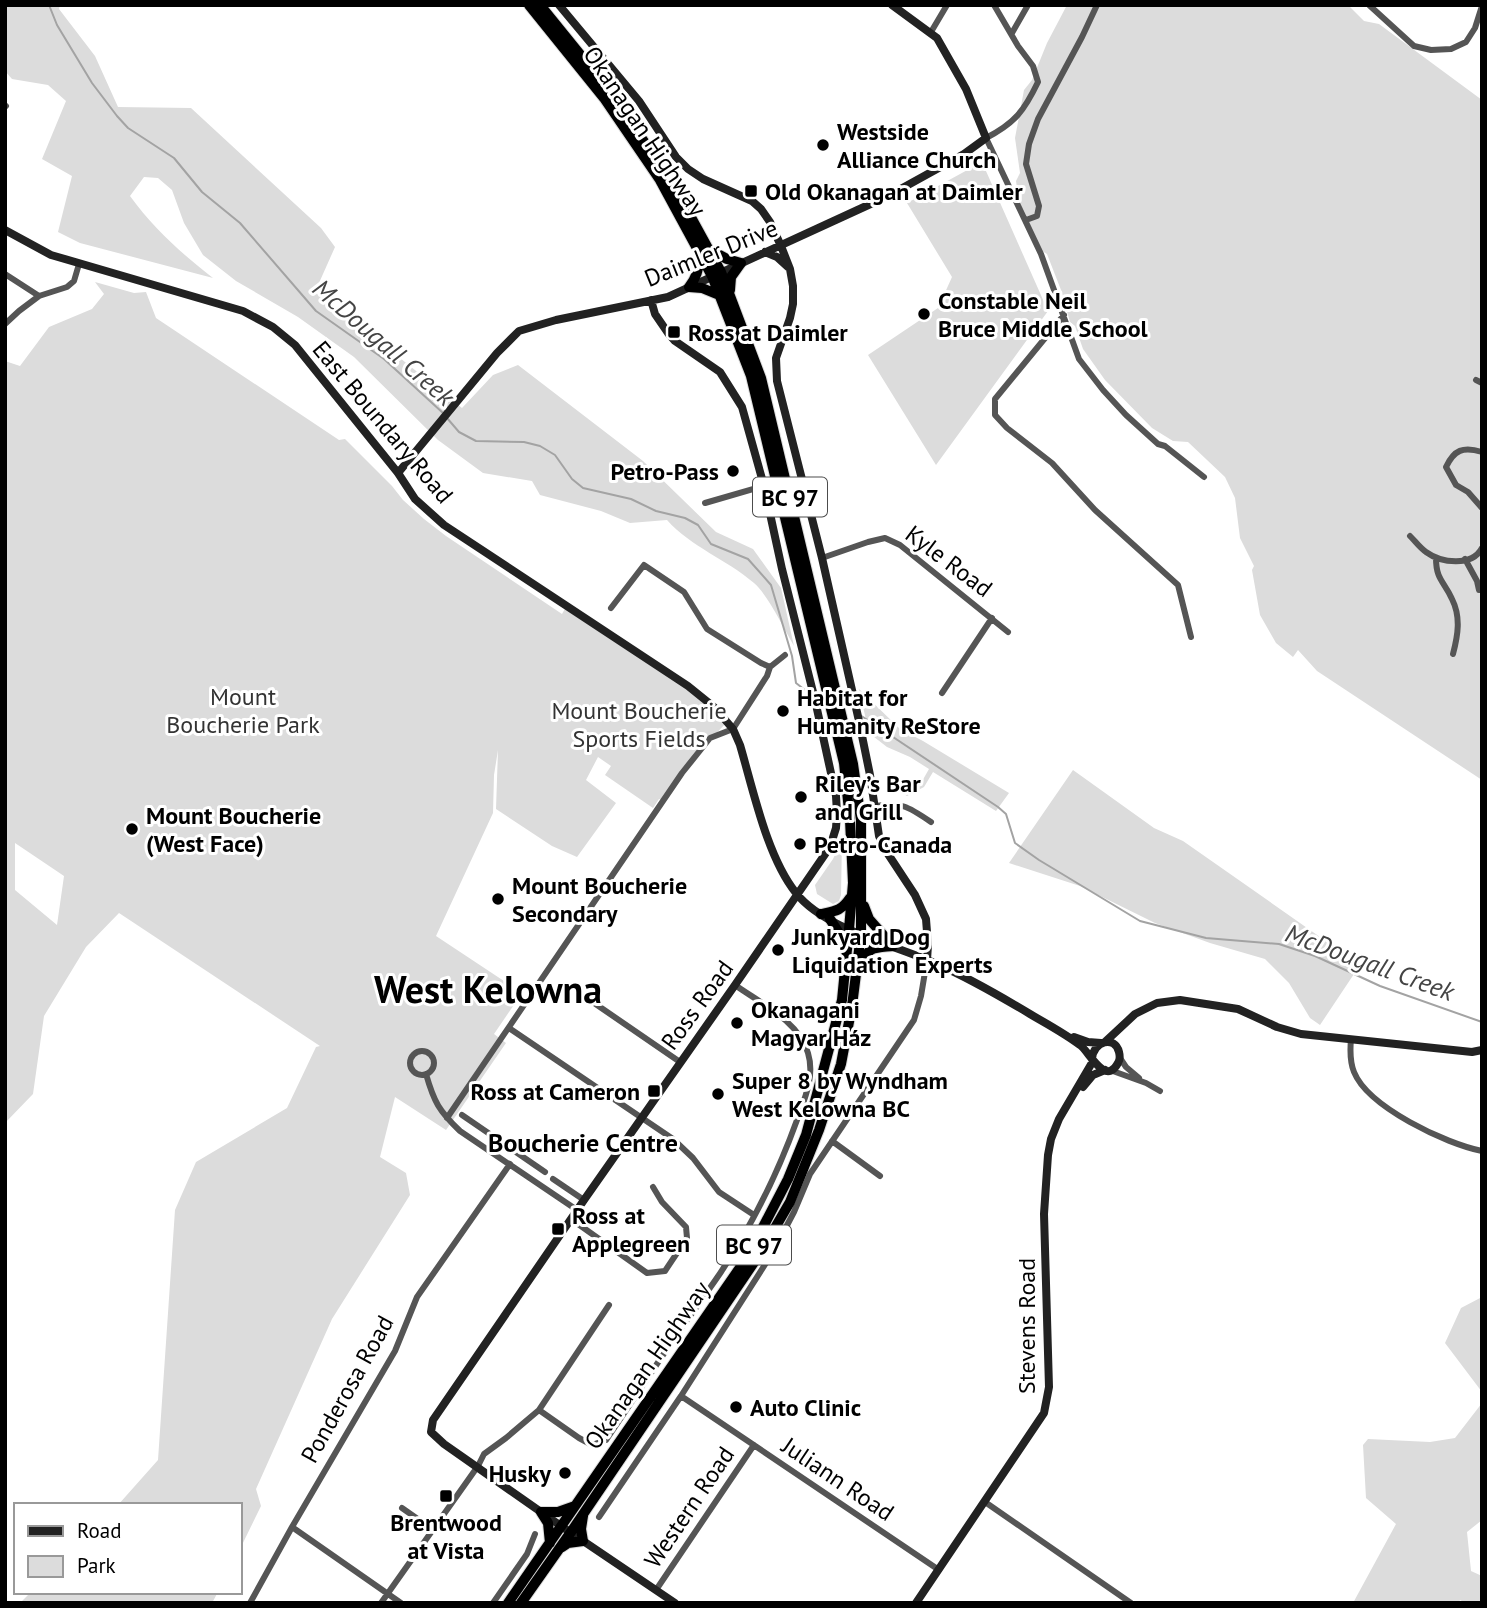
<svg xmlns="http://www.w3.org/2000/svg" width="1487" height="1608" font-family="'PT Sans',sans-serif">
  <rect width="100%" height="100%" fill="#fff"/>
  <!-- green -->
  <path fill="#dcdcdc" fill-rule="evenodd" d="M5,5H60L59,9L95,56L118,107L191,108L321,228L335,247L315,292L348,316L462,408L493,375L518,365L643,461L716,532L753,549L781,588L794,646C784,629 768,595 754,583C726,559 691,547 667,520L630,523L601,511L540,495L532,481L483,473L438,440L354,357L298,317L236,281L203,255L184,223L172,190L158,178L144,177L130,196C154,229 181,253 213,278L80,243L58,232L72,176L42,159L66,101L48,85L12,79L5,71Z
    M1067,5H1348L1364,21L1379,24L1482,100V780L1317,671L1298,650L1293,657L1276,643L1260,615L1252,570L1254,566L1240,538L1235,498L1225,477L1188,442L1173,441L1152,428L1105,380L1083,349L1075,326L1070,322L1061,290L1047,254L1039,249L1029,228L1019,201L1016,181L1020,173L1015,138L1024,90L1032,80L1047,43Z
    M982,162L1048,311L936,465L868,355L938,308L952,277L907,203Z
    M95,282L134,293L146,292L156,318L339,440L345,439L392,486L403,500L424,519L446,536L562,614L568,603L689,685L726,723L681,771L662,800L659,799L653,808L605,775L611,766L598,757L586,780L616,803L577,857L552,846L496,809L498,750L494,775L493,813L436,936L522,993L494,1034L506,1043L446,1130L395,1097L380,1157L406,1173L410,1195L332,1319L256,1489L261,1506L240,1549V1505H118L158,1460L175,1210L196,1162L287,1108L316,1047L320,1046L119,913L86,947L44,1016L33,1094L5,1123V361L20,366L49,327L92,309L104,294ZM15,843L64,876L57,925L15,890Z
    M859,689L900,729L923,741L1009,793L996,811L933,772L924,787L907,796L902,793L921,783L929,769L910,757L887,747L869,733Z
    M1073,770L1154,828L1183,841L1360,965L1320,1025L1310,1018L1289,983L1265,959L1210,943L1155,923L1080,886L1009,863Z
    M842,840L841,895L839,901L833,904L817,894L815,885L833,859Z
    M1482,1297V1392L1445,1343L1461,1308Z
    M1482,1403V1520L1467,1532L1471,1571L1482,1576V1603H1466L1460,1600L1459,1603H1353L1396,1524L1366,1498L1363,1445L1368,1439L1430,1442L1455,1438Z
    M31,1592H218L212,1603H20Z"/>
  <g fill="none" stroke-linecap="round" stroke-linejoin="round">
    <!-- stream -->
    <path stroke="#a3a3a3" stroke-width="2" d="M49,5L57,25L92,83L117,116L128,128L174,158L202,192L240,223L316,311L384,359L443,413
      M447,418L459,432L476,441L524,442L540,446L555,455L572,479L583,488L631,499L656,511L685,518L698,525L711,544L748,559L771,585L792,656L796,683L810,694
      M860,715L998,807L1006,814L1015,843L1039,860L1140,921L1206,938L1279,944L1315,956L1380,986L1482,1022"/>
    <!-- highway casing -->
    <g stroke="#dbdbdb" stroke-width="12">
      <path id="highway" d="M710,250L727,259L741,263L731,277L730,290
        M689,287C697,277 700,267 699,255
        M689,287L702,288L719,295
        M864,906L869,919L893,946
        M821,914C836,911 841,911 850,898
        M830,919L847,946
        M861,965C868,946 874,948 893,946
        M541,1512H558L575,1506
        M541,1512L548,1523L550,1543
        M562,1547L568,1543L583,1541L581,1529L583,1516
        M508,1603L748,1256L788,1179L806,1135L842,1000L849,929L853,883L850,820L844,763L751,376L712,276L660,180L604,98L529,5
        M521,1603L571,1532L761,1252L790,1202L819,1130L841,1064L852,1006L861,934V820L853,764L761,378L721,272L670,179L604,84L540,5"/>
    </g>
    <!-- street -->
    <path stroke="#555" stroke-width="6" d="M994,5L1018,46L1033,66L1038,82C1024,111 1015,123 986,138L1041,254L1079,359L1103,390L1126,415L1158,444L1165,446L1204,477
      M1369,5L1414,46L1431,50L1451,49L1466,42L1475,28L1482,6
      M931,32L947,5
      M1012,33L1028,5
      M5,107L6,106
      M1026,220L1037,216L1039,206L1026,164L1029,144L1038,119L1082,37L1097,5
      M5,274L39,296L67,287L74,281L79,264
      M1064,315L995,399V415L1007,428L1052,463L1095,510L1178,585L1191,637
      M5,324L19,311L39,296
      M1476,380L1482,383
      M1482,452C1463,446 1454,450 1446,467L1456,485L1468,492L1482,508
      M705,503L764,486
      M1410,536C1415,541 1420,548 1426,552C1441,563 1472,567 1482,548
      M822,558L868,542L885,538L900,545L1008,632
      M1436,558C1436,580 1444,581 1452,599C1461,617 1458,635 1453,654
      M1465,559L1477,581L1479,590
      M770,667L785,655
      M942,693L992,618
      M874,806C903,803 906,805 931,822
      M581,994L680,1062
      M509,1028L673,1139L693,1158L719,1192L754,1215
      M1351,1039C1350,1050 1350,1062 1354,1072C1368,1107 1446,1144 1482,1151
      M410 1063a12 12 0 1 1 24 0a12 12 0 1 1-24 0Z
      M1120,1058L1126,1067L1139,1078
      M1110,1070L1146,1083L1160,1091
      M426,1074C434,1102 439,1111 460,1131L577,1210
      M462,1115L545,1172
      M447,1118L682,773L710,738L733,729L767,676L770,667L761,663L707,629L684,592L644,565L611,608
      M832,1141L880,1176
      M553,1179L584,1200
      M571,1219L647,1273L665,1271L687,1238L686,1227L662,1202L653,1187
      M681,1396L939,1570
      M539,1410L579,1438L592,1445L606,1440C627,1409 648,1377 669,1346C686,1321 704,1297 721,1272C752,1225 778,1173 797,1120C805,1098 815,1076 808,1053C799,1021 760,1003 735,985
      M985,1502L1131,1603
      M402,1508L432,1529
      M599,1517L681,1396L773,1252L794,1212L810,1174L914,1020L921,996L927,960
      M292,1527L401,1603
      M656,1590L754,1445
      M250,1603L292,1527L395,1351L417,1297L510,1164
      M381,1603L478,1466L484,1454L506,1438L539,1410L609,1305
      M493,1603L527,1554L535,1534"/>
    <!-- secondary -->
    <path stroke="#222" stroke-width="8" d="M559,5L639,101L676,157L688,169L703,179L752,201L761,209L770,222L781,246L790,269L793,286V304L790,318L776,358L777,381L822,558L859,721L870,775L879,836L886,851L915,895L926,919L928,945L927,960
      M5,230L51,255L243,311L273,327L295,345L398,473L415,499L444,525L688,686L714,707L733,729L740,745C753,789 767,857 796,893C824,929 895,945 937,964C969,978 1000,996 1030,1014C1047,1024 1064,1033 1080,1045C1089,1051 1105,1087 1118,1063C1120,1060 1120,1056 1119,1052C1115,1035 1093,1041 1092,1059
      M765,252L777,257L788,267
      M651,300L655,314L668,333L675,341L720,372L742,407L764,486L782,569L815,700L836,796L837,813L836,828L830,847L735,985L584,1200L433,1420L431,1432L444,1444L561,1526L675,1603
      M398,473L497,353L519,331L556,320L668,297L888,196L964,154L986,138L966,89L937,38L892,5
      M1074,1037L1088,1042L1101,1043
      M1105,1042L1135,1014L1157,1003L1180,1000L1238,1009L1277,1027L1301,1034L1472,1052L1482,1050
      M1083,1087L1093,1075L1105,1070
      M916,1603L1044,1413L1049,1387L1044,1214L1048,1155L1051,1139L1059,1119L1093,1061"/>
    <!-- highway -->
    <use href="#highway" stroke="#000" stroke-width="10"/>
  </g>
  <!-- markers -->
  <g fill="#000" stroke="#fff" stroke-width="2.5">
    <circle cx="823" cy="145" r="7"/>
    <rect x="744" y="184" width="14" height="14" rx="3.5"/>
    <circle cx="924" cy="314" r="7"/>
    <rect x="667" y="325" width="14" height="14" rx="3.5"/>
    <circle cx="733" cy="471" r="7"/>
    <circle cx="783" cy="711" r="7"/>
    <circle cx="801" cy="797" r="7"/>
    <circle cx="132" cy="829" r="7"/>
    <circle cx="800" cy="844" r="7"/>
    <circle cx="498" cy="899" r="7"/>
    <circle cx="778" cy="950" r="7"/>
    <circle cx="737" cy="1023" r="7"/>
    <rect x="647" y="1084" width="14" height="14" rx="3.5"/>
    <circle cx="718" cy="1094" r="7"/>
    <rect x="551" y="1222" width="14" height="14" rx="3.5"/>
    <circle cx="736" cy="1407" r="7"/>
    <circle cx="565" cy="1473" r="7"/>
    <rect x="439" y="1489" width="14" height="14" rx="3.5"/>
  </g>
  <g text-anchor="middle" dominant-baseline="central" stroke-width="6" stroke-linejoin="round" paint-order="stroke">
    <!-- shield labels -->
    <g fill="#fff" stroke="#4c4c4c" stroke-width="2">
      <rect x="753" y="477.5" width="74" height="39" rx="5"/>
      <rect x="717" y="1225.5" width="74" height="39" rx="5"/>
    </g>
    <g font-size="23" font-weight="bold" fill="#000">
      <text x="790" y="497">BC 97</text>
      <text x="754" y="1245">BC 97</text>
    </g>
    <!-- street labels -->
    <g font-size="24" fill="#000" stroke="#fff">
      <text transform="translate(645 131) rotate(56)">Okanagan Highway</text>
      <text transform="translate(711 253) rotate(-22)">Daimler Drive</text>
      <text transform="translate(383 422) rotate(50)">East Boundary Road</text>
      <text transform="translate(949 561) rotate(37)">Kyle Road</text>
      <text transform="translate(697 1005) rotate(-54)">Ross Road</text>
      <text transform="translate(1026 1326) rotate(-90)">Stevens Road</text>
      <text transform="translate(647 1365) rotate(-55)">Okanagan Highway</text>
      <text transform="translate(347 1389) rotate(-61)">Ponderosa Road</text>
      <text transform="translate(838 1479) rotate(34)">Juliann Road</text>
      <text transform="translate(689 1507) rotate(-56)">Western Road</text>
    </g>
    <!-- poi labels -->
    <g font-size="24" font-weight="bold" fill="#000" stroke="#fff" text-anchor="start">
      <text x="837" y="131">Westside<tspan x="837" dy="28">Alliance Church</tspan></text>
      <text x="765" y="191">Old Okanagan at Daimler</text>
      <text x="938" y="300">Constable Neil<tspan x="938" dy="28">Bruce Middle School</tspan></text>
      <text x="688" y="332">Ross at Daimler</text>
      <text x="719" y="471" text-anchor="end">Petro-Pass</text>
      <text x="797" y="697">Habitat for<tspan x="797" dy="28">Humanity ReStore</tspan></text>
      <text x="815" y="783">Riley’s Bar<tspan x="815" dy="28">and Grill</tspan></text>
      <text x="146" y="815">Mount Boucherie<tspan x="146" dy="28">(West Face)</tspan></text>
      <text x="814" y="844">Petro-Canada</text>
      <text x="512" y="885">Mount Boucherie<tspan x="512" dy="28">Secondary</tspan></text>
      <text x="792" y="936">Junkyard Dog<tspan x="792" dy="28">Liquidation Experts</tspan></text>
      <text x="751" y="1009">Okanagani<tspan x="751" dy="28">Magyar Ház</tspan></text>
      <text x="732" y="1080">Super 8 by Wyndham<tspan x="732" dy="28">West Kelowna BC</tspan></text>
      <text x="640" y="1091" text-anchor="end">Ross at Cameron</text>
      <text x="572" y="1215">Ross at<tspan x="572" dy="28">Applegreen</tspan></text>
      <text x="750" y="1407">Auto Clinic</text>
      <text x="551" y="1473" text-anchor="end">Husky</text>
      <text x="446" y="1522" text-anchor="middle">Brentwood<tspan x="446" dy="28">at Vista</tspan></text>
    </g>
    <!-- park labels -->
    <g font-size="24" fill="#333" stroke="#fff">
      <text x="243" y="696">Mount<tspan x="243" dy="28">Boucherie Park</tspan></text>
      <text x="639" y="710">Mount Boucherie<tspan x="639" dy="28">Sports Fields</tspan></text>
    </g>
    <!-- water labels -->
    <g font-size="26" font-style="italic" fill="#444" stroke="#fff">
      <text transform="translate(384 342) rotate(41)">McDougall Creek</text>
      <text transform="translate(1370 962) rotate(20)">McDougall Creek</text>
    </g>
    <!-- neighbourhood labels -->
    <g font-size="26" font-weight="bold" fill="#000" stroke="#fff">
      <text x="583" y="1142">Boucherie Centre</text>
    </g>
    <!-- town labels -->
    <g font-size="38" font-weight="bold" fill="#000" stroke="#fff">
      <text x="488" y="988">West Kelowna</text>
    </g>
  </g>
  <!-- border -->
  <rect width="1487" height="1608" fill="none" stroke="#000000" stroke-width="14"/>
  <!-- legend -->
  <rect x="14" y="1503" width="228" height="91" fill="#ffffff" stroke="#999999" stroke-width="2"/>
  <rect x="28" y="1526" width="35" height="10" fill="#222222" stroke="#999999" stroke-width="2"/>
  <text x="77" y="1538" font-size="21" fill="#000000">Road</text>
  <rect x="28" y="1556" width="35" height="21" fill="#dcdcdc" stroke="#999999" stroke-width="2"/>
  <text x="77" y="1573" font-size="21" fill="#000000">Park</text>
</svg>
